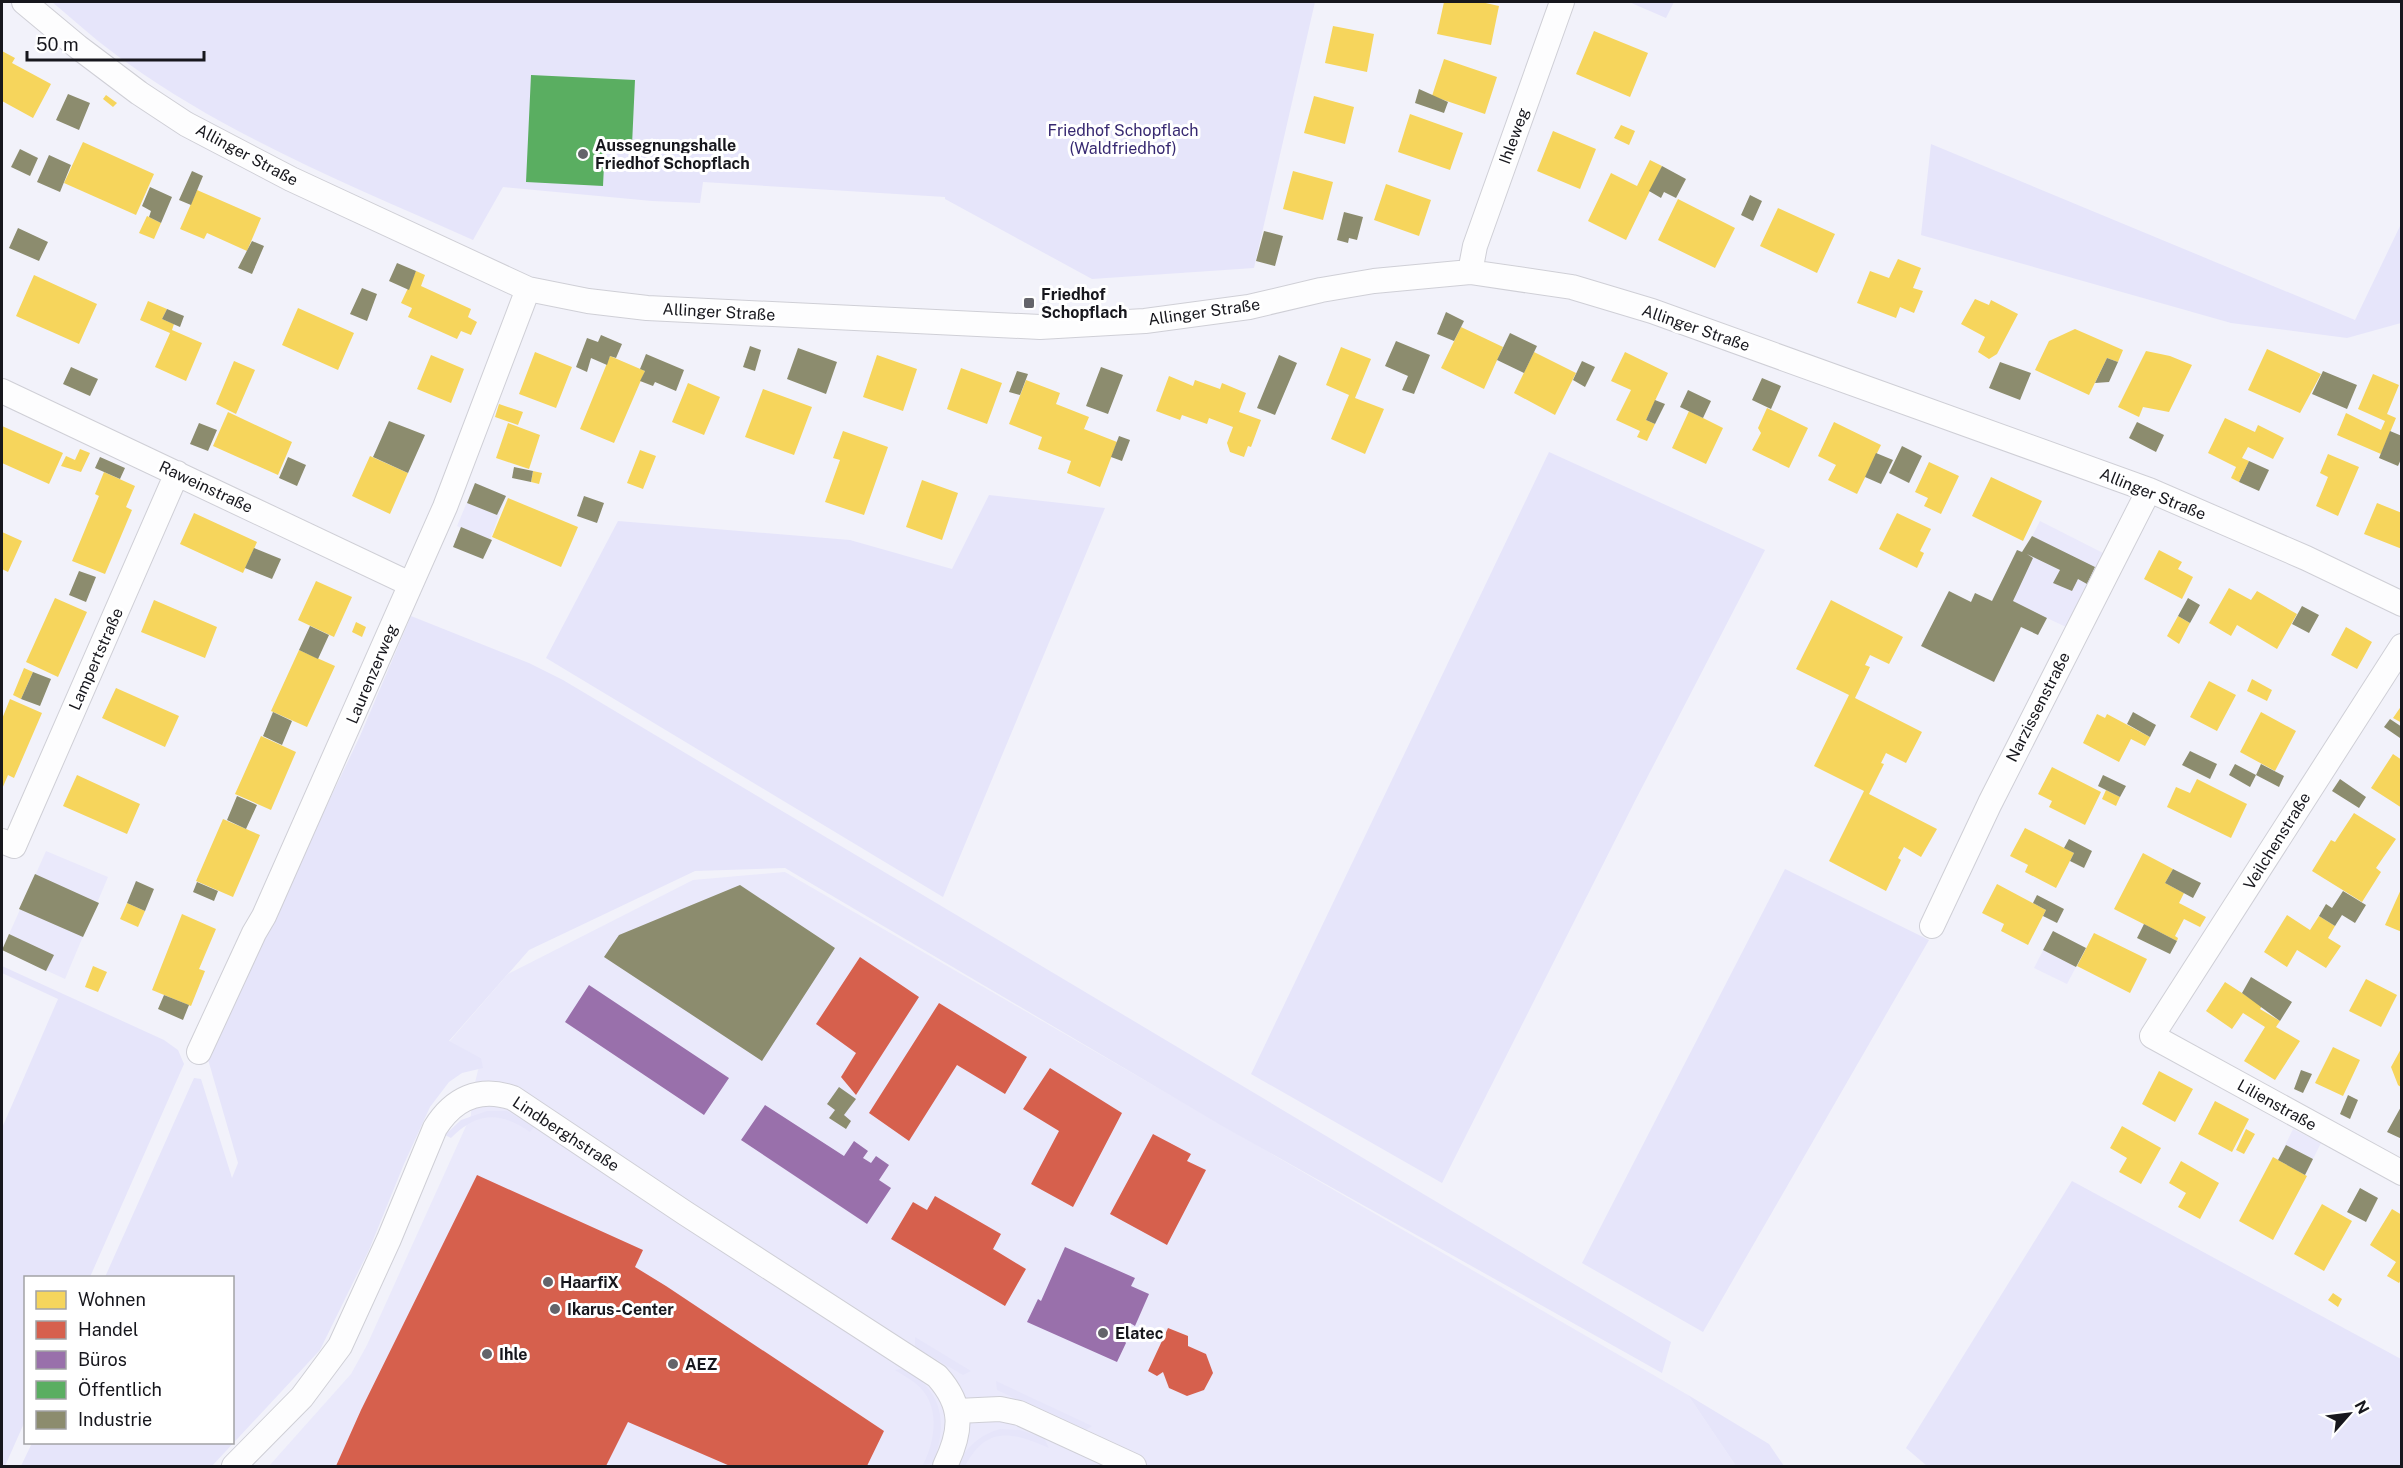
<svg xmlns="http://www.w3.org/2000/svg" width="2403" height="1468" font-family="'Public Sans',sans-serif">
  <rect width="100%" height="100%" fill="#f2f2fa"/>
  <!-- built -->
  <path fill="#eae9fb" d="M475,483L506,496L483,559L453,547L461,528L457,526Z
    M2040,521L2103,553L2066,627L2047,618L2038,635L2004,618L1996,593L2017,550L2024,552Z
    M46,851L108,877L65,979L2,950Z
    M785,872L1688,1395L1736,1466H269L351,1374L367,1345L471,1115L472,1095L481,1058L449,1042L508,974L693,880Z
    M2053,931L2086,948L2067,984L2034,968Z
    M2293,1129L2321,1143L2305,1175L2278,1160Z"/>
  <!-- green -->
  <path fill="#e6e5fa" d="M52,2H1315L1254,268L1092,279L945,199V197L703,182L700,203L652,201L503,187L473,240C354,187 232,138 126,62C100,44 76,22 52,2Z
    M1629,2H1674L1666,18Z
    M1931,144L2355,320L2401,224V323L2347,338L2231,323L1921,235Z
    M1549,452L1765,550L1636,799L1442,1183L1251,1074Z
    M989,495L1105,508L943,897L546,658L618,521L850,540L952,569Z
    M411,616L529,663L563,680L1671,1342L1662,1373L1224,1127L785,868L695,871L529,950L449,1041L481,1058L483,1068L462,1073L449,1082L430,1107L404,1164L369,1250L320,1350L212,1466H21L32,1443L232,1442V1278L105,1277L194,1078L201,1079L232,1178L238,1163L207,1056L360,736Z
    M1785,869L1929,940L1703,1332L1582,1263Z
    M2,966L164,1040L178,1050L184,1064L90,1277L26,1278L25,1421L5,1466H2V1128L58,999L2,973Z
    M487,1111H507L534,1127L530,1132C500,1111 477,1112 451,1138L445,1135L461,1120Z
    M2072,1181L2401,1359V1466H1927L1906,1448Z
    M915,1337L971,1371L963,1375L915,1347Z
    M906,1368C943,1394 948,1422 933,1463L923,1465C936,1439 941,1403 915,1383C909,1378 901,1374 895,1370Z
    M996,1381L1092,1426L1084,1431L997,1390Z
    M1688,1395L1769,1444L1784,1466H1736Z
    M1000,1429L1020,1430L1044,1438L1049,1448C1012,1432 987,1425 965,1466H956C966,1448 979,1435 1000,1429Z"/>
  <!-- homes -->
  <path fill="#f6d55c" d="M1444,2H1481L1499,6L1491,45L1437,34Z
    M1333,26L1374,34L1367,72L1325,63Z
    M1594,31L1648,53L1630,97L1576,74Z
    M2,51L15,58L12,63L51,84L33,118L2,101Z
    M1444,59L1497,77L1485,114L1432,96Z
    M106,95L117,103L113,107L103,99Z
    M1314,96L1354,107L1345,144L1304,133Z
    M1410,114L1463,133L1450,170L1398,152Z
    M1621,125L1635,131L1629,145L1614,138Z
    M1553,131L1596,149L1580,189L1537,171Z
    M83,142L154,174L136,215L64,183Z
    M1650,160L1662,166L1626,240L1588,221L1611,173L1637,186Z
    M1293,171L1333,182L1323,220L1283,209Z
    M1386,184L1431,200L1419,236L1374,220Z
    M197,190L261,218L247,251L207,233L204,239L180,229Z
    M1678,199L1735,228L1715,268L1658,240Z
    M1778,208L1835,234L1817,273L1760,246Z
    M147,216L161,223L154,239L139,233Z
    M1898,259L1921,268L1913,288L1923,291L1914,313L1900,307L1896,318L1857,303L1870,271L1889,278Z
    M416,271L425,275L421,286L471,309L468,317L477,322L471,335L461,331L457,339L408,317L412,308L401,303Z
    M34,275L97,304L79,344L16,316Z
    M1975,299L1989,305L1991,300L2018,314L1997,354L1989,359L1978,352L1985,337L1961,324Z
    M148,301L167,309L162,319L174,324L172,330L202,343L186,381L155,367L170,333L140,320Z
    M298,308L354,333L338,370L282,345Z
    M1461,327L1503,347L1484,389L1441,368Z
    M2075,329L2123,350L2118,362L2107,358L2089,395L2035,370L2049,341Z
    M1341,347L1371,359L1355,398L1384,409L1365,454L1331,439L1349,395L1326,385Z
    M2267,349L2321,374L2300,413L2248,390Z
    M2146,351L2170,356L2192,365L2169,412L2143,407L2139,417L2118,407Z
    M535,352L572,367L556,408L519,394Z
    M1534,352L1576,373L1555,415L1514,393Z
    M1625,352L1668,373L1646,420L1655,424L1647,441L1637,437L1640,431L1616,420L1631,390L1611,381Z
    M431,355L464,369L451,403L417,389Z
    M877,355L917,369L903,411L863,397Z
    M610,356L645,371L614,443L580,429Z
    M234,361L255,370L236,414L216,404Z
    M961,368L1002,383L987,424L947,409Z
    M2373,374L2399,385L2387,414L2396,418L2381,454L2337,435L2346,413L2381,430L2385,421L2358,409Z
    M1169,376L1193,386L1195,380L1220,389L1222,383L1246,393L1239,412L1261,420L1251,447L1248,446L1244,457L1230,452L1227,443L1233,427L1209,418L1207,424L1182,415L1180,420L1156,411Z
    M1026,380L1060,393L1056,404L1089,417L1084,429L1117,442L1100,487L1067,473L1071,461L1038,449L1042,437L1009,424Z
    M688,383L720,397L704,435L672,422Z
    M763,389L812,407L794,455L745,437Z
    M499,404L523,412L518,425L495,417Z
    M1767,408L1808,428L1789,468L1752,450L1761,433L1758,428Z
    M1689,411L1723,428L1706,464L1672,448Z
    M228,412L292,442L278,475L213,446Z
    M2225,418L2255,432L2258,425L2284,438L2273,459L2248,447L2242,458L2249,461L2239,482L2231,478L2236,467L2208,453Z
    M1834,422L1881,445L1857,494L1828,480L1836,465L1818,456Z
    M508,423L540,435L529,469L496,458Z
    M2,426L63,453L49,484L2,463Z
    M843,431L888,447L864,515L825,502L840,460L833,458Z
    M80,449L90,453L81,472L61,466L66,456L75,460Z
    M640,450L656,456L643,489L627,483Z
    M2328,454L2359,467L2338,516L2316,506L2328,477L2320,473Z
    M370,456L408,473L390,514L352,496Z
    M1929,462L1959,476L1941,514L1924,506L1928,498L1915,492Z
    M533,471L542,473L539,484L531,482Z
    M104,472L135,486L126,507L132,510L105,574L72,561L99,496L95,494Z
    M1991,477L2042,501L2023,541L1972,516Z
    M922,480L958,493L942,540L906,527Z
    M508,498L578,527L561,567L492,537Z
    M2377,503L2402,513V549L2364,534Z
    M194,513L257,542L243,573L180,544Z
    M1897,513L1931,529L1920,551L1924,553L1917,568L1879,549Z
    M2,532L22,541L8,572L2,569Z
    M2159,550L2182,562L2178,569L2193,577L2182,599L2144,579Z
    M316,581L352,597L334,637L298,620Z
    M2229,588L2251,600L2257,591L2297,614L2277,649L2237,625L2231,636L2209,623Z
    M55,598L87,612L58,677L26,662Z
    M154,600L217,627L205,658L141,632Z
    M1831,600L1903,637L1889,664L1870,655L1865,665L1870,667L1855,698L1922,732L1906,763L1886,753L1881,763L1884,764L1869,794L1937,829L1921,857L1904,847L1898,858L1901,860L1886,891L1829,861L1864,791L1814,766L1849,695L1796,669Z
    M2178,616L2190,623L2179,644L2167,636Z
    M356,622L366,627L362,637L352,632Z
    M2346,627L2372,642L2357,669L2331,655Z
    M299,650L335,666L307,727L271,711Z
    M24,668L33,672L21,699L13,695Z
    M2252,679L2272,690L2267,701L2247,691Z
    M2209,681L2236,695L2217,731L2190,717Z
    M116,688L179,716L165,747L102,718Z
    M10,699L42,713L14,778L8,775L2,789V719Z
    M2402,705V723L2393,718Z
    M2261,712L2296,731L2275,771L2240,752Z
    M2097,714L2105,718L2107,714L2150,737L2145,746L2131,739L2119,762L2083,743Z
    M261,736L296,752L271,810L235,794Z
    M2393,754L2402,760V808L2371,788Z
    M2052,767L2101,792L2085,825L2049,807L2052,801L2038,794Z
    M77,775L140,804L127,834L63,806Z
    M2197,779L2247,804L2231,838L2167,807L2176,787L2190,793Z
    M2106,790L2120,797L2116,806L2102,799Z
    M2354,813L2396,839L2376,868L2381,872L2362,902L2312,871L2331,840L2335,842Z
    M223,819L260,835L233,897L196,881Z
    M2025,828L2074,853L2056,888L2025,872L2028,865L2010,856Z
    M2143,853L2173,869L2165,883L2184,893L2179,903L2206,917L2200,927L2184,919L2175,936L2178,938L2177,941L2114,909Z
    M1997,884L2046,910L2028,945L2001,931L2004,924L1982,913Z
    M2402,887V932L2385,925Z
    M127,903L145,911L138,927L120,919Z
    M182,914L216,929L199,969L205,971L191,1006L152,990Z
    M2287,915L2310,930L2319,916L2335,926L2328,938L2341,946L2326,968L2297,950L2287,967L2264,952Z
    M2094,933L2147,959L2130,993L2077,966Z
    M93,966L107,972L98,992L85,987Z
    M2366,979L2397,995L2381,1027L2349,1011Z
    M2225,982L2262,1006L2260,1009L2280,1021L2276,1027L2300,1041L2275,1080L2244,1061L2265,1027L2243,1013L2232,1029L2206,1011Z
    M2333,1047L2360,1060L2343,1096L2315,1083Z
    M2402,1047V1088L2398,1085L2391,1067Z
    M2159,1071L2193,1089L2175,1122L2142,1104Z
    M2215,1101L2249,1119L2232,1152L2198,1134Z
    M2122,1126L2161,1148L2141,1184L2119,1172L2127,1158L2110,1148Z
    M2246,1129L2255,1134L2244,1154L2236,1150Z
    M2273,1157L2307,1176L2273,1240L2239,1221Z
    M2181,1161L2219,1183L2200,1219L2178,1207L2186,1193L2169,1183Z
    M2322,1204L2352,1221L2324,1271L2294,1254Z
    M2392,1209L2402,1215V1278L2399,1283L2387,1276L2396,1262L2370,1245Z
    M2333,1293L2342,1299L2338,1307L2328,1300Z"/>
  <!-- shops -->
  <path fill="#d6604d" d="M860,957L919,997L856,1095L841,1077L856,1053L816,1024Z
    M939,1003L1027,1057L1005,1094L957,1065L909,1141L869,1113Z
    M1050,1068L1122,1113L1073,1207L1031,1184L1059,1131L1023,1109Z
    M1153,1134L1191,1154L1187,1161L1206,1170L1167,1245L1110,1214Z
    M477,1175L643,1250L635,1267L666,1286L884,1431L867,1466H730L628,1422L606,1466H336L361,1410Z
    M935,1196L1001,1234L993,1249L1026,1269L1005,1306L891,1239L913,1202L927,1210Z
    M1168,1328L1188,1336V1346L1206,1354L1213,1373L1204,1390L1187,1396L1169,1388L1163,1372L1157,1376L1148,1371Z"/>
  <!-- offices -->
  <path fill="#9970ab" d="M589,985L729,1078L704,1115L565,1022Z
    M765,1105L844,1156L854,1141L868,1151L863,1158L871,1163L876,1156L889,1165L879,1180L891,1188L867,1224L741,1140Z
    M1065,1247L1135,1278L1131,1286L1149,1294L1135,1326L1130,1323L1123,1339L1126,1343L1117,1362L1027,1322L1038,1299L1041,1301Z"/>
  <!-- public -->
  <path fill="#5aae61" d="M531,75L635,80L632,145L605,144L603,186L526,182Z"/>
  <!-- industry -->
  <path fill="#8c8c6e" d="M1419,89L1448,102L1444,113L1415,103Z
    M68,94L90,103L79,130L56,120Z
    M20,149L38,158L30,176L11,167Z
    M49,155L71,165L60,192L37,182Z
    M1662,166L1686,179L1676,198L1664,192L1661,198L1649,191Z
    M192,171L203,176L191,205L179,200Z
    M150,187L172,197L161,223L149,217L151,211L142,206Z
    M1750,195L1762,201L1753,221L1741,215Z
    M1344,212L1363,217L1357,240L1349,238L1348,243L1337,240Z
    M18,228L48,242L39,261L9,248Z
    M1264,231L1283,236L1275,266L1256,261Z
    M252,241L264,246L252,274L238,268Z
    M397,263L416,271L409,290L389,281Z
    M362,288L377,294L367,321L350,314Z
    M167,309L184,316L180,327L162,319Z
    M1446,312L1464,321L1454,341L1437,334Z
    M1510,333L1537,346L1524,373L1497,360Z
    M601,335L622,344L616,358L610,356L607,365L591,358L587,372L576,367L587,338L598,342Z
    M1396,341L1430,355L1414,394L1402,390L1408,376L1385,366Z
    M750,346L761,350L755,371L743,367Z
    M798,348L837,362L826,394L787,379Z
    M646,354L684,370L676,391L655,382L653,386L640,381L645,371L640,369Z
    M1279,355L1297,363L1275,415L1257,408Z
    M2107,358L2118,362L2109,382L2095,383Z
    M1582,361L1595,367L1585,387L1573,380Z
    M2000,362L2031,373L2020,400L1989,388Z
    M71,367L98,379L90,396L63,384Z
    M1101,367L1123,375L1108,414L1086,406Z
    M1017,371L1028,374L1020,395L1009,392Z
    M2323,371L2357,385L2347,409L2312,394Z
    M1762,378L1781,386L1771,409L1752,400Z
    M1688,390L1711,401L1703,418L1680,407Z
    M1655,400L1665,404L1655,424L1646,420Z
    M389,421L425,435L408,473L373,457Z
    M2137,422L2164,435L2156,452L2129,438Z
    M199,423L217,430L208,451L190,444Z
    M2390,431L2402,436V457L2398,466L2379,458Z
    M1119,436L1130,440L1122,461L1111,457Z
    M1902,446L1922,456L1909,483L1889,473Z
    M1876,453L1893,460L1881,484L1865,477Z
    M100,457L125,468L120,479L95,468Z
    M288,457L306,465L297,486L279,478Z
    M2249,461L2269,470L2259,491L2239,482Z
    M514,467L533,471L531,482L512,478Z
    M475,483L506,496L497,515L467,503Z
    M584,496L604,503L597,523L577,516Z
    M461,527L492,540L483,559L453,547Z
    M2032,536L2095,567L2087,584L2078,579L2072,591L2053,583L2060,570L2027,554L2033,558L2013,601L2047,618L2038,635L2021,627L1994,682L1921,646L1949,591L1971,602L1975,593L1992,601L2017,550L2022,552Z
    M254,548L281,559L272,579L245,568Z
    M79,571L96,577L86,602L69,595Z
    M2188,598L2200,605L2190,623L2178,616Z
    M2302,606L2319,615L2309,633L2292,624Z
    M310,626L329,635L318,659L299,650Z
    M33,672L51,679L40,706L21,699Z
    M273,712L292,721L282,745L263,736Z
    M2133,712L2156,725L2150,737L2127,724Z
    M2390,719L2402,727L2400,738L2384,727Z
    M2190,751L2217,764L2210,779L2182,765Z
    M2235,764L2256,775L2250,787L2229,775Z
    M2261,764L2284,776L2279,787L2256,775Z
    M2103,775L2126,786L2120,797L2098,786Z
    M2340,779L2366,797L2359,808L2332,791Z
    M237,796L257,805L246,829L227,820Z
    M2069,839L2092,851L2084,868L2070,861L2074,853L2064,848Z
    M2173,869L2201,883L2193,898L2165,883Z
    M35,874L99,903L83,937L19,909Z
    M136,881L154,889L145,911L127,903Z
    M197,882L218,891L214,901L193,892Z
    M740,885L835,948L762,1061L604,957L619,935Z
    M2343,891L2366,905L2355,923L2342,915L2335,926L2319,916L2326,904L2332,908Z
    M2037,895L2064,909L2057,923L2043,916L2046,910L2033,903Z
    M2144,924L2177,941L2170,954L2137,938Z
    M2053,931L2086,948L2076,967L2043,950Z
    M9,934L54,955L46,971L2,950Z
    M2251,977L2292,1002L2280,1021L2242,993Z
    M164,995L189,1005L183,1020L158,1009Z
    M2301,1070L2312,1074L2303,1093L2294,1089Z
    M839,1087L856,1099L844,1115L851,1121L846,1129L829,1118L835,1110L827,1104Z
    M2348,1095L2358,1100L2350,1119L2340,1114Z
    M2402,1105V1139L2387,1132Z
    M2286,1145L2313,1159L2305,1175L2278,1160Z
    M2360,1188L2378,1198L2366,1222L2347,1212Z"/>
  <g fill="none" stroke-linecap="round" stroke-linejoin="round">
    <!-- street casing -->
    <g stroke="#cfcfd6" stroke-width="26">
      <path id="street" d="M24,2L78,47L139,93L186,124L291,179L528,289L588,301L647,308L1040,327L1145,321L1249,307L1321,290L1374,281L1470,272L1572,287L1652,311L2149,490L2306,558L2402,604
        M1470,272L1475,246L1562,2
        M2,391L410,584
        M2402,646L2152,1036L2402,1173
        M2,841L14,846L177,473
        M1932,926L1990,803L2149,490
        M199,1052L254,933L264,916L445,507L528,289
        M957,1411L1000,1409L1019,1413L1134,1466
        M234,1466L302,1397L340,1346L389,1239L435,1128C453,1099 479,1086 513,1098L685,1213L937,1376C964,1406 962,1431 945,1466"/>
    </g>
    <!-- street -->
    <use href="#street" stroke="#fdfdfe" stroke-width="24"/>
  </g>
  <!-- markers -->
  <g fill="#64646a" stroke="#fff" stroke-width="2">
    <circle cx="583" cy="154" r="6"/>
    <rect x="1023" y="297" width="12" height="12" rx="3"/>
    <circle cx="548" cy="1282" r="6"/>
    <circle cx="555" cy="1309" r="6"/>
    <circle cx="1103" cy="1333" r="6"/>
    <circle cx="487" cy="1354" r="6"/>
    <circle cx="673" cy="1364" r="6"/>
  </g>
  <g text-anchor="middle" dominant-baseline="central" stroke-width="6" stroke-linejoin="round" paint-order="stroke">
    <!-- park labels -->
    <g font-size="16" fill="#372971" stroke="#fff">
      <text x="1123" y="130">Friedhof Schopflach<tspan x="1123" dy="18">(Waldfriedhof)</tspan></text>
    </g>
    <!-- street labels -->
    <g font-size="16" fill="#17171d" stroke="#fff">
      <text transform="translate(1514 136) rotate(-70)">Ihleweg</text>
      <text transform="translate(247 155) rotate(28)">Allinger Straße</text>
      <text transform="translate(719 312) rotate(3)">Allinger Straße</text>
      <text transform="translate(1204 312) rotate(-8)">Allinger Straße</text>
      <text transform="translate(1696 328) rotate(19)">Allinger Straße</text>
      <text transform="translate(206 487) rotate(25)">Raweinstraße</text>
      <text transform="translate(2153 494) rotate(22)">Allinger Straße</text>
      <text transform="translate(96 659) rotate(-66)">Lampertstraße</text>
      <text transform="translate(372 674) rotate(-67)">Laurenzerweg</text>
      <text transform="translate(2038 707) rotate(-63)">Narzissenstraße</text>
      <text transform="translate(2277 841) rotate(-58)">Veilchenstraße</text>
      <text transform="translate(2277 1105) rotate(29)">Lilienstraße</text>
      <text transform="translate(566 1134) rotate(33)">Lindberghstraße</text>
    </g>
    <!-- poi labels -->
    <g font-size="16" font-weight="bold" fill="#17171d" stroke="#fff" text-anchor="start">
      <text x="595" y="145">Aussegnungshalle<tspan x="595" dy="18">Friedhof Schopflach</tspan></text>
      <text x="1041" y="294">Friedhof<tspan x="1041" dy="18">Schopflach</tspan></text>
      <text x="560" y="1282">HaarfiX</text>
      <text x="567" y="1309">Ikarus-Center</text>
      <text x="1115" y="1333">Elatec</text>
      <text x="499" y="1354">Ihle</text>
      <text x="685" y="1364">AEZ</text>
    </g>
  </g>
  <!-- border -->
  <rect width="2403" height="1468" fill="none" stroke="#17171d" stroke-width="6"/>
  <!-- legend -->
  <rect x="24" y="1276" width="210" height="168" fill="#ffffff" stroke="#a2a2a5" stroke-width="1.5"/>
  <rect x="36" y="1291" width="30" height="18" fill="#f6d55c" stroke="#a2a2a5" stroke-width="1.5"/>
  <text x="78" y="1306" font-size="18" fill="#17171d">Wohnen</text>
  <rect x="36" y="1321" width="30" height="18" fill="#d6604d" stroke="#a2a2a5" stroke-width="1.5"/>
  <text x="78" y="1336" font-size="18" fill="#17171d">Handel</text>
  <rect x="36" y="1351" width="30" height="18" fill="#9970ab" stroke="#a2a2a5" stroke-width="1.5"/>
  <text x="78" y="1366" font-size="18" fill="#17171d">Büros</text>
  <rect x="36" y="1381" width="30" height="18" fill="#5aae61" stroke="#a2a2a5" stroke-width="1.5"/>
  <text x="78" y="1396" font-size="18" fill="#17171d">Öffentlich</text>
  <rect x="36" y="1411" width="30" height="18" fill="#8c8c6e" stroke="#a2a2a5" stroke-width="1.5"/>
  <text x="78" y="1426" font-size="18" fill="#17171d">Industrie</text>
  <!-- north arrow -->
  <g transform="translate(2349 1414) rotate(62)" stroke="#ffffff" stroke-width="4.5" paint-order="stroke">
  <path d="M0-4.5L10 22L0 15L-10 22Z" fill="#17171d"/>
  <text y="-9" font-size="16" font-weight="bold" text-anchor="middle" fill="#17171d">N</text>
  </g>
  <!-- scale -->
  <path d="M27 51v9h177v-9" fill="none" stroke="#17171d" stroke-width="3"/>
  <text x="36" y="51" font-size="18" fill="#17171d" stroke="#ffffff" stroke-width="4.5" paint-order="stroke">50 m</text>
</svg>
